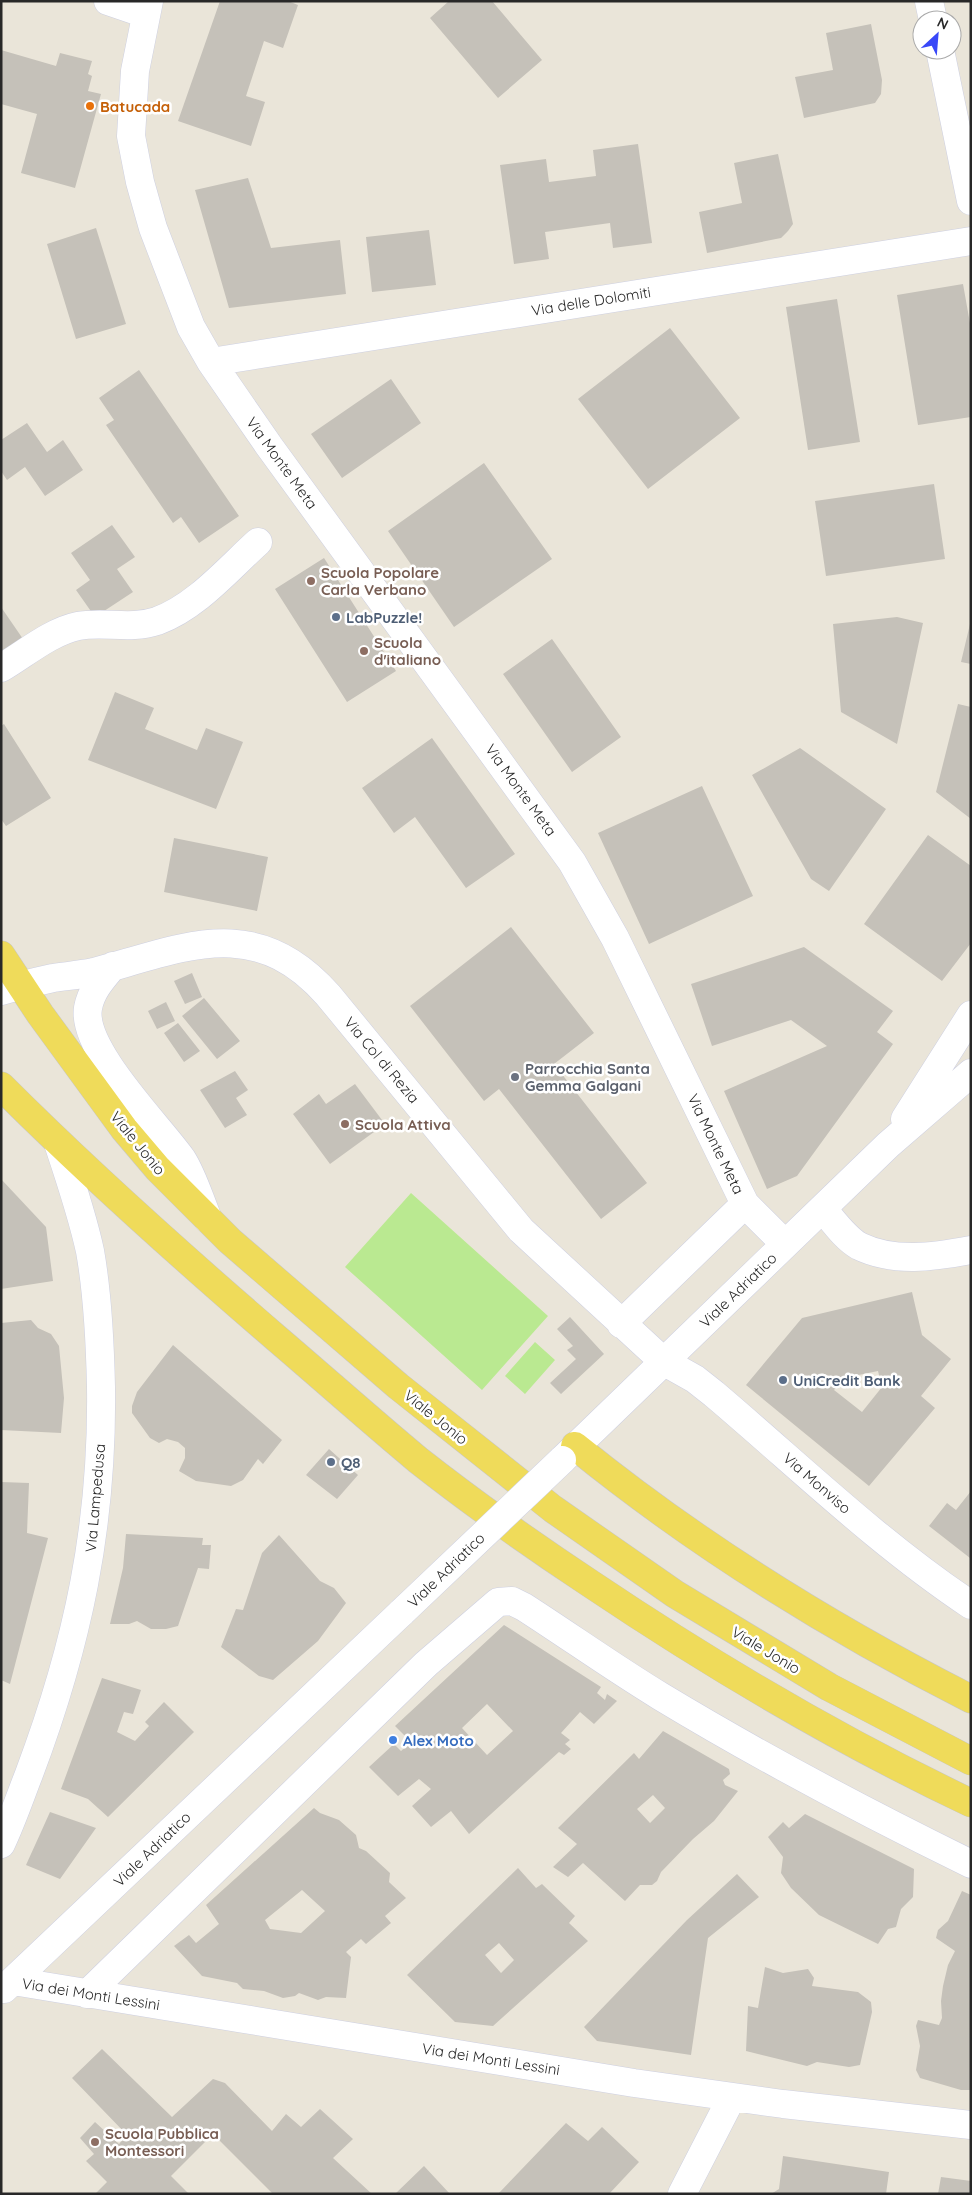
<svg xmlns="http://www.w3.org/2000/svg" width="972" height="2195" font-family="Quicksand,sans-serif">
  <rect width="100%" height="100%" fill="#eae5d9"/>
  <!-- pitch -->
  <path fill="#bae991" d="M411,1193L548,1316L482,1390L345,1267Z
    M535,1342L555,1360L525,1394L505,1376Z"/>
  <!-- building -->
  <path fill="#c5c1b9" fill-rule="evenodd" d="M220,1H288L298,5L283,48L264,41L246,96L265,102L251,146L178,121Z
    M449,1H492L542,60L498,98L430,18Z
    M871,24L882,80L881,94L875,103L804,118L795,77L833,70L826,33Z
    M1,50L56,66L60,53L92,61L88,74L92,76L88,91L101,94L75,188L21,173L37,114L1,104Z
    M638,144L652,243L613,248L610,223L545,232L549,259L514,264L500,165L546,159L549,182L596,176L593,150Z
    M778,154L793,224L788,231L781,238L707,253L699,212L742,203L734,163Z
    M248,178L271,248L340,240L346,294L229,308L195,190Z
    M96,228L126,324L76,339L47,244Z
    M429,230L436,285L372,292L366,237Z
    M963,284L971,329V417L918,425L897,295Z
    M837,299L860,442L808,450L786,307Z
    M670,328L740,418L648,489L578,399Z
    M139,370L239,516L199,543L181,517L173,523L106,425L114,420L99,398Z
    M391,379L421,423L342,478L311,434Z
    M27,423L47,452L63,440L83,470L45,496L25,467L7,480L1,471V440Z
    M484,463L552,559L454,627L388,531Z
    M934,484L945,559L826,576L815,501Z
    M112,525L135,557L117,569L133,592L95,617L76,590L90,580L71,553Z
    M324,558L396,671L347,702L275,589Z
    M1,607L23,639L1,654Z
    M897,617L923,623L897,744L841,712L833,624Z
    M970,624H971V664L961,662Z
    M552,639L621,737L572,772L503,674Z
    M115,692L154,708L145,729L197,750L206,728L243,742L216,809L88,760Z
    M958,704L971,707V819L936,792Z
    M4,724L51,798L6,826L1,819V726Z
    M432,738L515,854L466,888L415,817L394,833L362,788Z
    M800,748L886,809L829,891L811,879L752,775Z
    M702,786L753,896L649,944L598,833Z
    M928,835L971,866V943L942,981L864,924Z
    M174,838L268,857L257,911L164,892Z
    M511,927L594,1033L554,1064L647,1183L601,1219L499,1089L484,1101L410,1006Z
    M804,947L893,1011L877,1032L893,1044L797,1176L767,1189L724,1091L827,1046L791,1020L712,1046L691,984Z
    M192,973L202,997L185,1004L174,981Z
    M204,998L240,1041L217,1059L182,1016Z
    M166,1002L175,1021L157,1029L148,1011Z
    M178,1023L200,1051L184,1062L164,1033Z
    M235,1071L248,1090L236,1098L247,1115L225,1128L200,1090Z
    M355,1084L385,1124L330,1164L293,1114L319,1094L326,1104Z
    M1,1179L46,1227L53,1281L1,1289Z
    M912,1292L922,1335L951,1359L921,1396L935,1408L869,1486L746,1385L802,1318ZM878,1371L882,1387L862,1412L834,1390L844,1378Z
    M570,1317L604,1354L561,1394L550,1383L576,1359L567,1350L573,1346L557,1329Z
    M31,1320L38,1328L51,1334L59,1346L64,1398L61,1433L1,1430V1323Z
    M173,1345L282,1440L263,1464L258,1459L243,1480L231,1486L196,1481L179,1471L185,1458V1448L178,1442L167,1439L159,1443L150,1438L132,1413V1406L137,1392Z
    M329,1449L358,1475L337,1499L306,1475Z
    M1,1482L29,1483L27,1533L48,1538L10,1684L1,1680Z
    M971,1491V1557L970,1558L929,1526L947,1503L956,1510Z
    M126,1534L203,1538L202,1545H211L209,1569L198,1568L178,1626L166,1629H151L137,1621L129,1624H110L123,1568Z
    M279,1535L320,1581L334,1588L346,1603L318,1641L273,1680L259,1676L221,1647L236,1609L243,1610L262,1553Z
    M504,1625L601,1687L597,1693L605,1700L607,1694L617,1701L594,1724L580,1712L561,1733L570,1740L565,1744L571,1749L564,1755L559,1752L469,1834L451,1811L431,1827L412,1806L431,1789L419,1779L398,1796L369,1767L394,1744L401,1751L411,1742L395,1726ZM487,1704L513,1731L487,1755L462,1728Z
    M102,1678L141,1690L133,1714L124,1712L117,1732L135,1741L149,1726L145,1722L164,1702L194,1732L108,1817L88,1799L61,1789Z
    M663,1731L729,1769L730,1774L723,1780L725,1785L738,1791L714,1821L693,1839L661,1872L657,1881L652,1885H640L625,1901L583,1863L568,1877L553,1867L577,1844L558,1828L634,1753L639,1759ZM653,1795L665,1808L650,1823L637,1809Z
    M314,1808L320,1813L339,1820L356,1835L359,1848L366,1851L390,1873L389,1882L406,1898L385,1916L391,1923L366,1944L361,1939L346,1952L351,1957L346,1998L326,1997L318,2000L299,1993L295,1996L283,1998L264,1991L243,1989L237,1983L202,1976L174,1946L189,1935L196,1943L219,1924L206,1905ZM302,1890L325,1911L301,1933L270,1929L265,1920Z
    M50,1812L96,1828L60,1879L26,1865Z
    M805,1814L914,1869L913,1897L901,1909L896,1927L888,1929L878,1944L819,1915L791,1888L781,1873L783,1857L768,1837L783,1822L789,1828Z
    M518,1868L536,1888L542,1884L575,1916L569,1923L588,1941L493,2026L455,2022L407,1975ZM499,1943L514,1960L501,1973L485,1955Z
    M737,1874L759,1897L708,1938L691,2055L597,2041L584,2027L687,1920Z
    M962,1891L971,1895V2090H961L920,2078L916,2070L920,2046L916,2026L918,2020L939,2025L942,2018L941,2001L943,1986L948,1965L955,1951L936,1938L938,1930L948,1921Z
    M765,1967L783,1973L808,1969L814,1978L812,1986L858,1992L871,2002L872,2012L860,2065L849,2067L817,2062L807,2066L746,2051L748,2006L758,2008Z
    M102,2049L172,2117L213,2079L225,2083L272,2131L286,2114L301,2127L320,2109L353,2139L333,2158L372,2194H273L213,2134L171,2176L189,2194H95L107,2182L86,2161L94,2154L80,2138L95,2122L119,2144L127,2135L72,2078Z
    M566,2123L588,2141L602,2127L639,2162L609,2194H498Z
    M783,2156L889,2172L886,2194H771L779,2189Z
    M424,2166L450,2194H395Z
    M941,2177L971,2181V2194H938Z"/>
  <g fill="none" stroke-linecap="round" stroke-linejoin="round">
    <!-- minor casing -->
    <g stroke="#ced0e1" stroke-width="29">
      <path id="minor" d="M108,1L146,14
        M149,1L135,71L131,136L140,182L153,228L191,327L211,362L269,446L572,862L615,938L745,1204L785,1244
        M929,1L933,20
        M940,50L971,201
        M211,362L971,241
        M1,668C25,654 50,632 78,626C104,621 130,630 157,621C196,607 228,569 258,542
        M113,966C102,979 91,991 88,1008C81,1049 158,1125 182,1159C193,1176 200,1200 208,1219
        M1,991C18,986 35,982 53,978C66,976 80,975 94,972C183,948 255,912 328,995L521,1230L663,1361L695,1379L714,1394C799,1466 878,1543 971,1605
        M905,1119L971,1015
        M823,1209C834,1222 845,1238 859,1246C894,1263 934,1257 971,1250
        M621,1324L745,1204
        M562,1460L888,1145L971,1073
        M1,1844C12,1821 20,1797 29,1774C78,1644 103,1525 101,1387C100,1342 98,1296 90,1251C82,1214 70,1179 58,1143
        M13,1981L634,2083L783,2104L971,2125
        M4,1989L402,1612
        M87,1994L426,1664L498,1602L512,1601L524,1607C569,1636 614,1668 660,1696C761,1757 865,1812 971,1864
        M682,2194L732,2097"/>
    </g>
    <!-- major casing -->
    <g stroke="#c7c7c7" stroke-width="29">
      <path id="major" d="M1,955L40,1014L124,1129L158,1169L230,1241L398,1386L553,1509L675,1594L829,1687L971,1761
        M1,1086C89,1174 181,1256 275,1337C323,1378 370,1420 418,1460C474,1504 532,1545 591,1584C713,1666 838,1740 971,1803
        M575,1446C697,1545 831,1628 971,1699"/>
    </g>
    <!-- minor -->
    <use href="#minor" stroke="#fff" stroke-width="28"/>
    <!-- major -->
    <use href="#major" stroke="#efdb5a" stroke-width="28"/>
    <!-- minor-bridge casing -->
    <g stroke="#ced0e1" stroke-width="29" stroke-linecap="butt">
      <path id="minor-bridge" d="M402,1612L562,1460"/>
    </g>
    <!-- minor-bridge -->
    <use href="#minor-bridge" stroke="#fff" stroke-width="28"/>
  </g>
  <!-- markers -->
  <circle fill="#e8710a" stroke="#fff" stroke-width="2" cx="90" cy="106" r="5"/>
  <g fill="#8d6e63" stroke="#fff" stroke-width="2">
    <circle cx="311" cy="581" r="5"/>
    <circle cx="364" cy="651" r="5"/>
    <circle cx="345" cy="1124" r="5"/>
    <circle cx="95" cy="2142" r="5"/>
  </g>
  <g fill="#5c6f8a" stroke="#fff" stroke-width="2">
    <circle cx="336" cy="617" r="5"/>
    <circle cx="783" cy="1380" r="5"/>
    <circle cx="331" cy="1462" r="5"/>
  </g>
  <circle fill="#6b7280" stroke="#fff" stroke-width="2" cx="515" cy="1077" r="5"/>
  <circle fill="#3f7fe0" stroke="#fff" stroke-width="2" cx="393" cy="1740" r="5"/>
  <g text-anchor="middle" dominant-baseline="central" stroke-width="5" stroke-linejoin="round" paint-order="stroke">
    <!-- food labels -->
    <g font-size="15" font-weight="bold" fill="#c56008" stroke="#fff" text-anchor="start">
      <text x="100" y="106">Batucada</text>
    </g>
    <!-- street labels -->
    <g font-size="15" fill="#282828" stroke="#fff">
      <text transform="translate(591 301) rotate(-9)">Via delle Dolomiti</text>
      <text transform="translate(282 463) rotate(54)">Via Monte Meta</text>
      <text transform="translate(521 790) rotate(54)">Via Monte Meta</text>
      <text transform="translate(382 1060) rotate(50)">Via Col di Rezia</text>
      <text transform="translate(138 1143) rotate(51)">Viale Jonio</text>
      <text transform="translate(716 1144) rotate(64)">Via Monte Meta</text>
      <text transform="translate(738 1290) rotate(-44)">Viale Adriatico</text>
      <text transform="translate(436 1417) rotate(39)">Viale Jonio</text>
      <text transform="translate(817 1483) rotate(41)">Via Monviso</text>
      <text transform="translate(95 1498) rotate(-85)">Via Lampedusa</text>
      <text transform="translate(446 1570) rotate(-44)">Viale Adriatico</text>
      <text transform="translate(766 1650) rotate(31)">Viale Jonio</text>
      <text transform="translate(152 1849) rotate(-44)">Viale Adriatico</text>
      <text transform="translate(91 1994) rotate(9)">Via dei Monti Lessini</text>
      <text transform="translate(491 2059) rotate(9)">Via dei Monti Lessini</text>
    </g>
    <!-- education labels -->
    <g font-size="15" font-weight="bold" fill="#785e54" stroke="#fff" text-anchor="start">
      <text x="321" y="572">Scuola Popolare<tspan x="321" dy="17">Carla Verbano</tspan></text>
      <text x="374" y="642">Scuola<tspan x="374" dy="17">d'italiano</tspan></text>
      <text x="355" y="1124">Scuola Attiva</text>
      <text x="105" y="2133">Scuola Pubblica<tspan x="105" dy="17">Montessori</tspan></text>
    </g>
    <!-- service labels -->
    <g font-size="15" font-weight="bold" fill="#4e5e75" stroke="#fff" text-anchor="start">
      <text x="346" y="617">LabPuzzle!</text>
      <text x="793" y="1380">UniCredit Bank</text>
      <text x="341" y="1462">Q8</text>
    </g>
    <!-- worship labels -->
    <g font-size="15" font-weight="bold" fill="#5b616d" stroke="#fff" text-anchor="start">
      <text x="525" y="1068">Parrocchia Santa<tspan x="525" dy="17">Gemma Galgani</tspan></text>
    </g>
    <!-- shop labels -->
    <g font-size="15" font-weight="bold" fill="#366cbe" stroke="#fff" text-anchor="start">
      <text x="403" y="1740">Alex Moto</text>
    </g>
  </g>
  <!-- border -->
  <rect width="972" height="2195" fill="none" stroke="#282828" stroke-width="5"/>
  <!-- north arrow -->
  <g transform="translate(937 35) rotate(26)"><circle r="24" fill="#ffffff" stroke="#a9a9a9"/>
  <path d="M0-4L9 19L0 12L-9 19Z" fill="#3948f8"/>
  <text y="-8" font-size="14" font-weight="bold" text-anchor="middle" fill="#282828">N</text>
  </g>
</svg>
